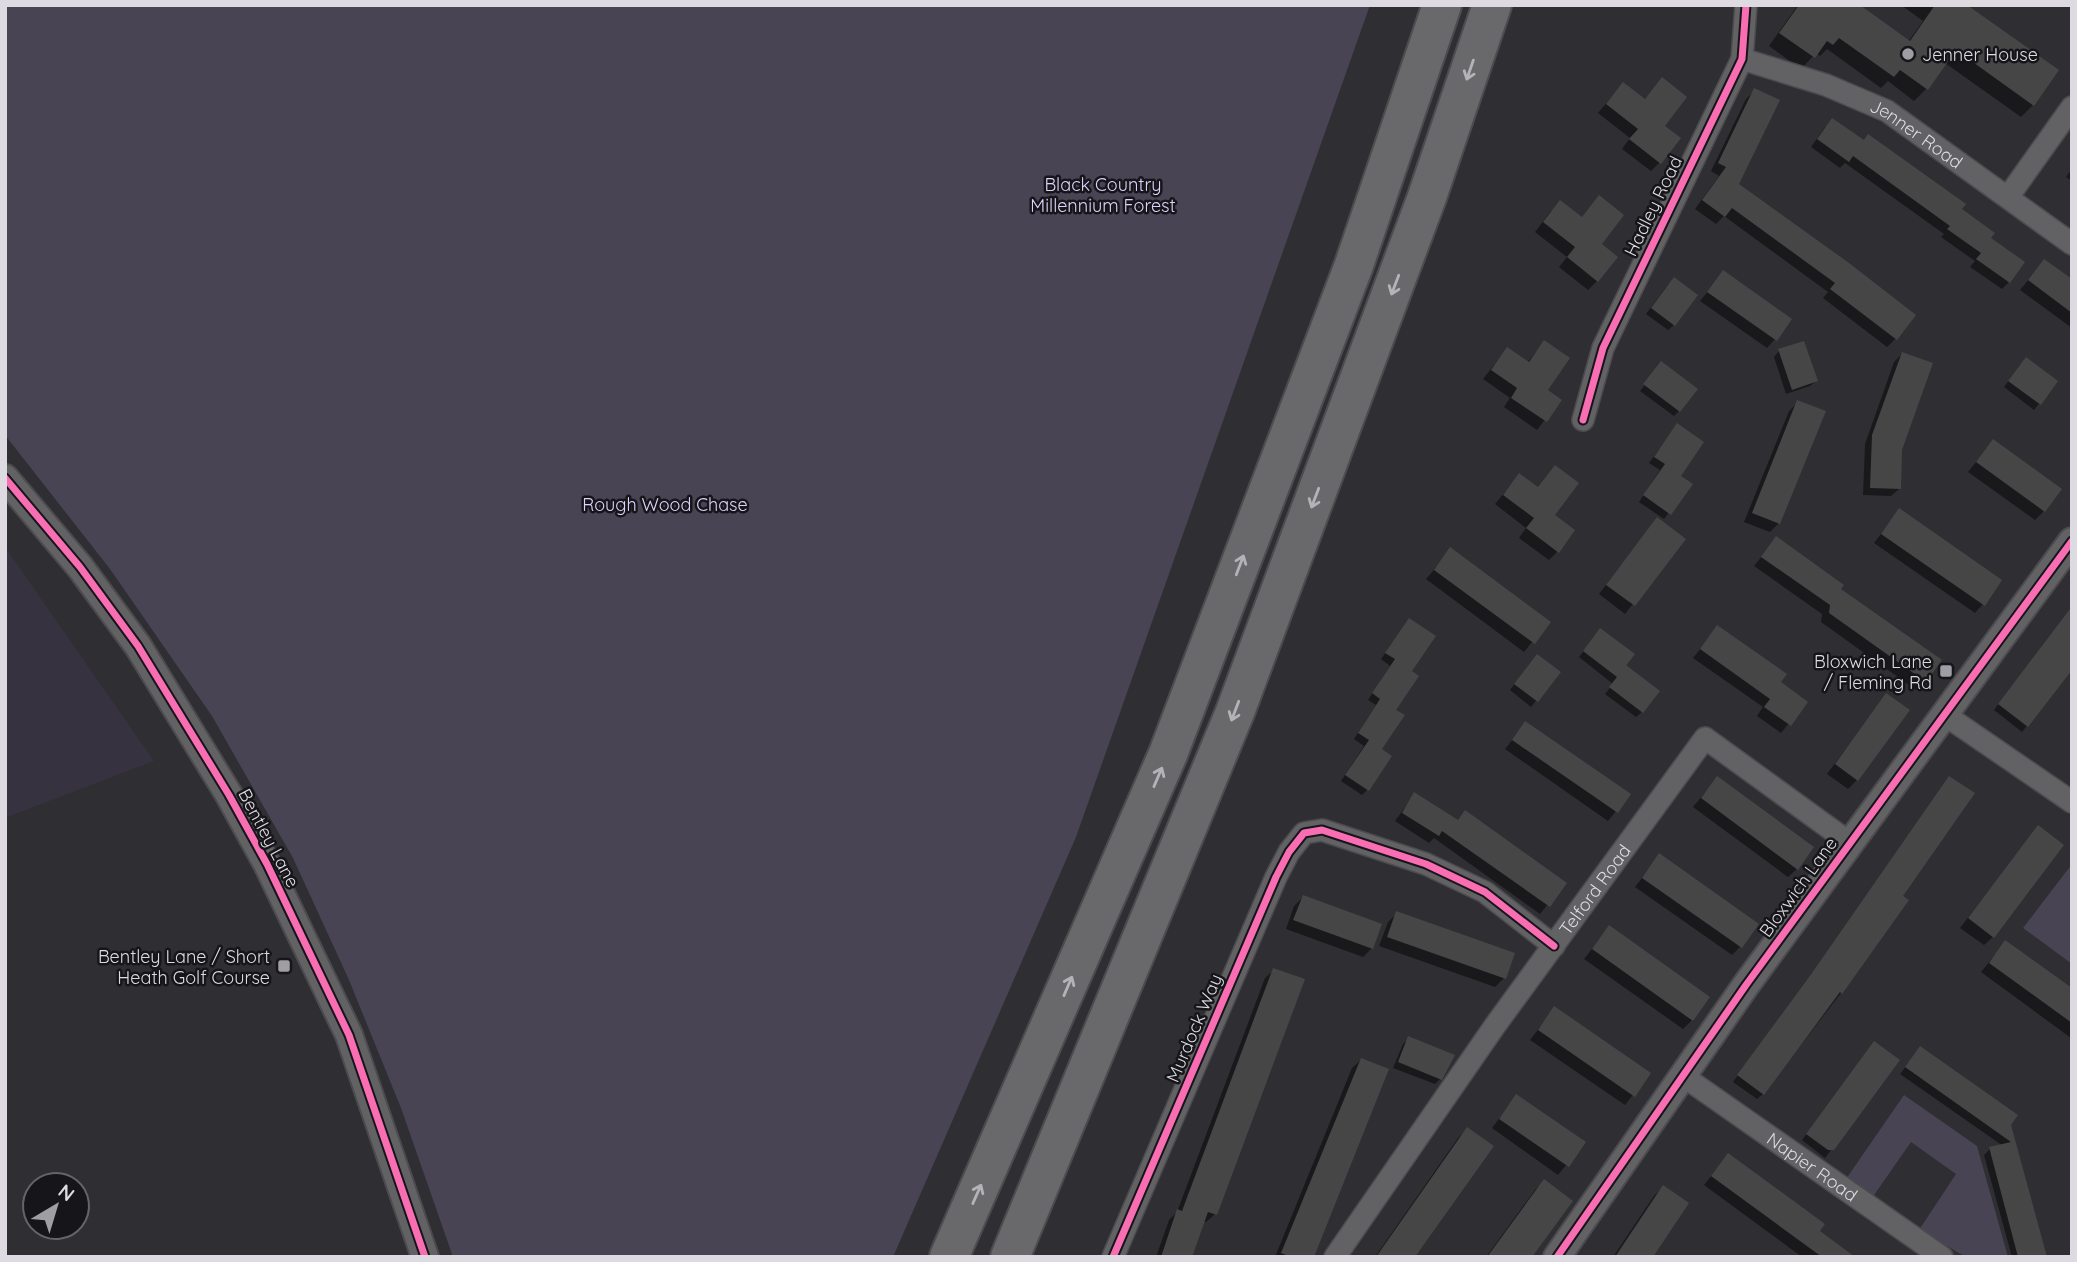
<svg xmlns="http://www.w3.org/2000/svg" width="2077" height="1262" font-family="Quicksand,sans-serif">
  <rect width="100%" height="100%" fill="#2f2e33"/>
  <!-- built -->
  <path fill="#36323f" d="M5,547L154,761L5,818Z"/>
  <!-- green -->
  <path fill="#484454" d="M5,5H1370L1076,837L893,1257H453L401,1108L349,980L293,858L212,716L110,569L5,435Z
    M2072,864V964L2023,928Z
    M1904,1095L1977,1146L2008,1257H1966L1919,1230L1956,1174L1911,1142L1872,1198L1846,1179Z"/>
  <!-- shadow -->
  <path fill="#0007" d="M1798,5H1862L1860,8L1908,42L1923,21L1901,5H1964L2033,105L2021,117L1945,63L1926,89L1914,101L1888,81L1881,88L1827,49L1820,56L1816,53L1801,69L1769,46Z
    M1662,79L1660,162L1651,171L1622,149L1630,138L1598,113L1623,84L1644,100Z
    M1755,90L1737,184L1896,338L1887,347L1823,298L1828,292L1724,216L1716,224L1695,209L1719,176L1711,171L1746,99Z
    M1825,127L1959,209L1989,238L2009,282L2002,289L1970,267L1975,261L1941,237L1944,234L1845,163L1840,168L1811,147Z
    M2072,169V181L2066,177Z
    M1551,211L1599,244L1597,281L1588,290L1559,267L1567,257L1535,232Z
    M2044,261L2072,281V328L2020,290Z
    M1723,273L1775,339L1767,348L1700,301Z
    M1668,285L1674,325L1668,330L1646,314Z
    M1544,342L1545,390L1560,400L1537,430L1504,407L1510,398L1483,379L1507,349L1527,363Z
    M1779,351L1816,381L1810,386L1786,394L1774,357Z
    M1902,354L1899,489L1891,496L1863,495L1865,444L1894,362Z
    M2020,365L2056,382L2034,410L2004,387Z
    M1659,367L1679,411L1674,416L1640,391Z
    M1798,402L1779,523L1770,532L1744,522L1789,411Z
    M1677,426L1679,476L1690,484L1664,519L1639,502L1660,470L1649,463Z
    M1993,441L2044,511L2035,520L1968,472Z
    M1519,475L1553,516L1557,552L1549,560L1519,538L1526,528L1495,504Z
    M1899,510L1983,604L1975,613L1874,543Z
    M1657,519L1683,539L1625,614L1599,594Z
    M1776,539L1838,590L1925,681L1916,690L1821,622L1822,614L1754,566Z
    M1451,550L1548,622L1524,652L1426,579Z
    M2072,606V667L2022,732L1994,710Z
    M1409,620L1410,671L1380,749L1368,789L1362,795L1341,781L1364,746L1354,739L1376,705L1368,700L1390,666L1381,659Z
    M1718,627L1779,683L1806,702L1781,733L1757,716L1763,707L1693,658Z
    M1595,636L1642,712L1636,717L1605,694L1613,684L1579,657Z
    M1531,662L1558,673L1531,707L1510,690Z
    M1886,695L1857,780L1848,789L1827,774Z
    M1526,723L1629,795L1608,821L1505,749Z
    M1717,778L1797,869L1788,877L1693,807Z
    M1414,795L1457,821L1465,813L1564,884L1540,914L1434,838L1429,843L1395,821Z
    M2038,827L1993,937L1984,945L1960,928Z
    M1659,856L1740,947L1732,955L1635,887Z
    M1303,897L1372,948L1363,957L1286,929L1294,906Z
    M1901,897L1907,901L1841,993L1763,1094L1757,1099L1733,1082L1807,980Z
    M1397,913L1504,978L1495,987L1379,946L1388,922Z
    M1609,927L1692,1020L1683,1029L1584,959Z
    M2006,942L2072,990L2071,1038L1981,972Z
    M1274,970L1215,1214L1206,1222L1203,1221L1191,1257H1156L1169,1220L1177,1212L1265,978Z
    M1554,1009L1649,1074L1625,1105L1530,1040Z
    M1409,1038L1440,1079L1435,1084L1393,1068L1403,1044Z
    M1874,1043L1897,1060L1825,1158L1802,1140Z
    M1920,1048L2009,1125L2043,1257H2012L1984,1155L1990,1149L2003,1146L1900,1074Z
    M1361,1060L1312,1257H1275L1352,1068Z
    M1516,1096L1584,1143L1558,1175L1492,1128Z
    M1467,1129L1413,1257H1375L1458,1138Z
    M1728,1155L1818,1232L1852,1257H1802L1704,1185Z
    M1544,1181L1530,1257H1486L1535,1190Z
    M1663,1187L1651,1257H1613L1654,1196Z"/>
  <!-- building -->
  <path fill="#474647" d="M1799,5H1860L1910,41L1935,5H1967L2059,70L2034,106L1956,50L1928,90L1900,70L1894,77L1839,38L1833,45L1827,41L1815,58L1779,33Z
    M1662,77L1687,97L1665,126L1681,138L1661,164L1629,139L1638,129L1606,104L1623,82L1645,99Z
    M1754,88L1780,100L1739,184L1849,263L1916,315L1897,340L1830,289L1835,283L1732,208L1725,217L1702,200L1726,167L1718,163Z
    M1832,118L1864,140L1868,134L1966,204L1962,209L1995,233L1991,238L2025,262L2010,283L1976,259L1981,253L1947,229L1950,226L1853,156L1849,162L1817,139Z
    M1599,195L1624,215L1602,244L1618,257L1598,282L1567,257L1575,247L1543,222L1560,200L1582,217Z
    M2044,259L2072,279V313L2028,280Z
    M1723,270L1792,319L1777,341L1707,292Z
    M1674,277L1698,295L1675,326L1651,308Z
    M1544,340L1570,358L1548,390L1562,400L1547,422L1511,398L1517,388L1491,370L1507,347L1529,362Z
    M1804,341L1818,381L1792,390L1778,349Z
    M1902,352L1933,363L1902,450L1901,489L1870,488L1872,435Z
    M2026,357L2058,381L2041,405L2008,381Z
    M1661,361L1698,389L1680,412L1643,384Z
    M1797,400L1826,411L1780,524L1752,513Z
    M1677,423L1704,442L1681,476L1693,484L1671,515L1643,495L1665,464L1654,457Z
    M1993,439L2062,489L2045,512L1976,462Z
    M1555,465L1579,483L1555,515L1575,530L1559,553L1526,528L1534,518L1503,495L1519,473L1538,487Z
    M1899,508L2002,580L1985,606L1881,534Z
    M1657,517L1686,539L1635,606L1606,585Z
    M1776,536L1844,585L1841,589L1942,660L1926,682L1829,613L1830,605L1761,557Z
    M1450,547L1551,622L1535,644L1434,570Z
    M2072,606V670L2028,727L1998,704Z
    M1409,618L1436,636L1412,671L1419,676L1396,710L1405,715L1382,749L1392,756L1369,791L1345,775L1369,740L1358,733L1380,699L1372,693L1395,659L1385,653Z
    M1717,625L1787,674L1781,682L1808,702L1791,726L1764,707L1770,699L1700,649Z
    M1600,628L1635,654L1618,676L1626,665L1660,691L1643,713L1609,687L1617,677L1583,651Z
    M1537,654L1561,672L1538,702L1514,684Z
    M1886,693L1910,710L1858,781L1835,764Z
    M1525,721L1631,794L1618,813L1512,740Z
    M1717,776L1814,847L1798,870L1701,798Z
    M1949,776L1975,793L1903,896L1909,900L1842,994L1840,992L1764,1095L1737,1075L1812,973Z
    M1414,792L1458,820L1465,810L1567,883L1550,907L1442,831L1439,836L1402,813Z
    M2038,825L2064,845L1994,938L1968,918Z
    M1659,853L1759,924L1742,948L1642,878Z
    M1303,895L1382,924L1373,949L1293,920Z
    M1396,911L1515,953L1506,979L1387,937Z
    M1609,925L1710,997L1693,1021L1592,949Z
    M2005,940L2072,988V1023L1989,963Z
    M1273,968L1305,979L1217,1215L1208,1212L1192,1257H1161L1177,1209L1182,1211Z
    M1554,1006L1651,1073L1635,1097L1538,1030Z
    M1408,1036L1455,1055L1442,1080L1398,1062Z
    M1874,1041L1900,1060L1834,1150H1828L1806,1134Z
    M1920,1046L2018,1115L2011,1125L2047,1257H2018L1989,1147L2011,1142L1905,1067Z
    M1361,1058L1389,1069L1314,1257H1291L1281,1253Z
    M1516,1094L1586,1142L1569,1167L1499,1119Z
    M1467,1127L1494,1146L1415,1257H1376Z
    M1728,1153L1825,1224L1820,1231L1855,1257H1822L1711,1176Z
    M1544,1179L1573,1201L1532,1257H1487Z
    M1663,1185L1689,1203L1653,1257H1615Z"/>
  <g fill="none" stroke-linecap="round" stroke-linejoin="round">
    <!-- minor casing -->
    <g stroke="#4c4b4e" stroke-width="24">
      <g id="minor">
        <path id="s1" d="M1742,59L1826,85L1887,111L2072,244"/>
        <path d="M2008,197L2072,107"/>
        <path d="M1583,420L1603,348L1742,59L1746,5"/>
        <path d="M1945,715L2072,802"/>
        <path id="s2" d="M1683,1076L1942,1257"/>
        <path d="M1113,1257L1276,877L1289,852L1304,833L1322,830L1426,864L1485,892L1554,946"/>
        <path id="s3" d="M1335,1257L1494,1027L1705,738L1850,843"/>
      </g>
    </g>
    <!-- tertiary casing -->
    <g stroke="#4c4b4e" stroke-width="30">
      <path id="tertiary" d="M5,478L80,567L138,646L229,795L267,864L349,1035L425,1257
        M1557,1257L1746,985L2072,541"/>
    </g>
    <!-- motorway casing -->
    <g stroke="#4c4b4e" stroke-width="42">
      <path id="motorway" d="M949,1257L1168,754L1354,265L1442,5
        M1010,1257L1235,712L1427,197L1492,5"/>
    </g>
    <!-- minor -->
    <use href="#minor" stroke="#626163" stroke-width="21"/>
    <!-- tertiary -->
    <use href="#tertiary" stroke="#626163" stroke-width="26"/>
    <!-- motorway -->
    <use href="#motorway" stroke="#69686b" stroke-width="38"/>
    <!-- cycleway casing -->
    <g stroke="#161519" stroke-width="11">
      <path id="cycleway" d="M1583,420L1603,348L1742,59L1746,5
        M5,478L80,567L138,646L229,795L267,864L349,1035L425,1257
        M1113,1257L1276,877L1289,852L1304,833L1322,830L1426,864L1485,892L1554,946
        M1557,1257L1746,985L2072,541"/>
    </g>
    <!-- cycleway -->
    <use href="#cycleway" stroke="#f96db3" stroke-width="7"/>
  </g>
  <!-- one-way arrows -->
  <defs><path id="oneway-shaft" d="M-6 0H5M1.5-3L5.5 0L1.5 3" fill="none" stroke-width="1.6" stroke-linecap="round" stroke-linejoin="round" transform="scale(1.75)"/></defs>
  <g stroke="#b4b3b8">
    <use href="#oneway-shaft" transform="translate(1470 70) rotate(109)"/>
    <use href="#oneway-shaft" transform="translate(1395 285) rotate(111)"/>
    <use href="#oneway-shaft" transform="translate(1315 498) rotate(111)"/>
    <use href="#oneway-shaft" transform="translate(1240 565) rotate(-69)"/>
    <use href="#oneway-shaft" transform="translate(1235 711) rotate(111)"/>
    <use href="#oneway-shaft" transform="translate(1158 777) rotate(-67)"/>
    <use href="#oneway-shaft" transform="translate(1068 986) rotate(-67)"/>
    <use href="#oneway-shaft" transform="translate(977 1194) rotate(-66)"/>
  </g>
  <!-- markers -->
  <g fill="#a09ea4" stroke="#161519" stroke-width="2.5">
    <circle cx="1908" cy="54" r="7"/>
    <rect x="1939" y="664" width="14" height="14" rx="3.5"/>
    <rect x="277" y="959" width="14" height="14" rx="3.5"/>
  </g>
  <g text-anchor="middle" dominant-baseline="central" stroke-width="5" stroke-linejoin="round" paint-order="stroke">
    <!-- poi labels -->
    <g font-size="18" fill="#dddbe1" stroke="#161519" text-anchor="end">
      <text x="1922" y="54" text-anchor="start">Jenner House</text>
      <text x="1932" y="661">Bloxwich Lane<tspan x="1932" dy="21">/ Fleming Rd</tspan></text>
      <text x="270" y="956">Bentley Lane / Short<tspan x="270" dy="21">Heath Golf Course</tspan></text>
    </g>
    <!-- street labels -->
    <g font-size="18" fill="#dddbe1" stroke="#161519">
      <text stroke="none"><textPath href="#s1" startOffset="191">Jenner Road</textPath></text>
      <text transform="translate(1653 206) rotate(-64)">Hadley Road</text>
      <text transform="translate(269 838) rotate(62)">Bentley Lane</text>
      <text transform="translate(1798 887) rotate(-54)">Bloxwich Lane</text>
      <text stroke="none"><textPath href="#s3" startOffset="450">Telford Road</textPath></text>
      <text transform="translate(1194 1028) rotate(-67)">Murdock Way</text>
      <text stroke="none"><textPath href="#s2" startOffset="158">Napier Road</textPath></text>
    </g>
    <!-- park labels -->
    <g font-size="18" fill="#ded2fe" stroke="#161519">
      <text x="1103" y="184">Black Country<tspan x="1103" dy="21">Millennium Forest</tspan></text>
      <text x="665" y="504">Rough Wood Chase</text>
    </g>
  </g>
  <!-- border -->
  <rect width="2077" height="1262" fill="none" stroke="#dddbe1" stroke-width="14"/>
  <!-- north arrow -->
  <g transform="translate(56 1206) rotate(38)"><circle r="33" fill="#161519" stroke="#666469" stroke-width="2"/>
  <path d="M0-5L12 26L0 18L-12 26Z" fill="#a09ea4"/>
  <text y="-10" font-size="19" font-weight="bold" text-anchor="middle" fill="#dddbe1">N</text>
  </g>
</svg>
